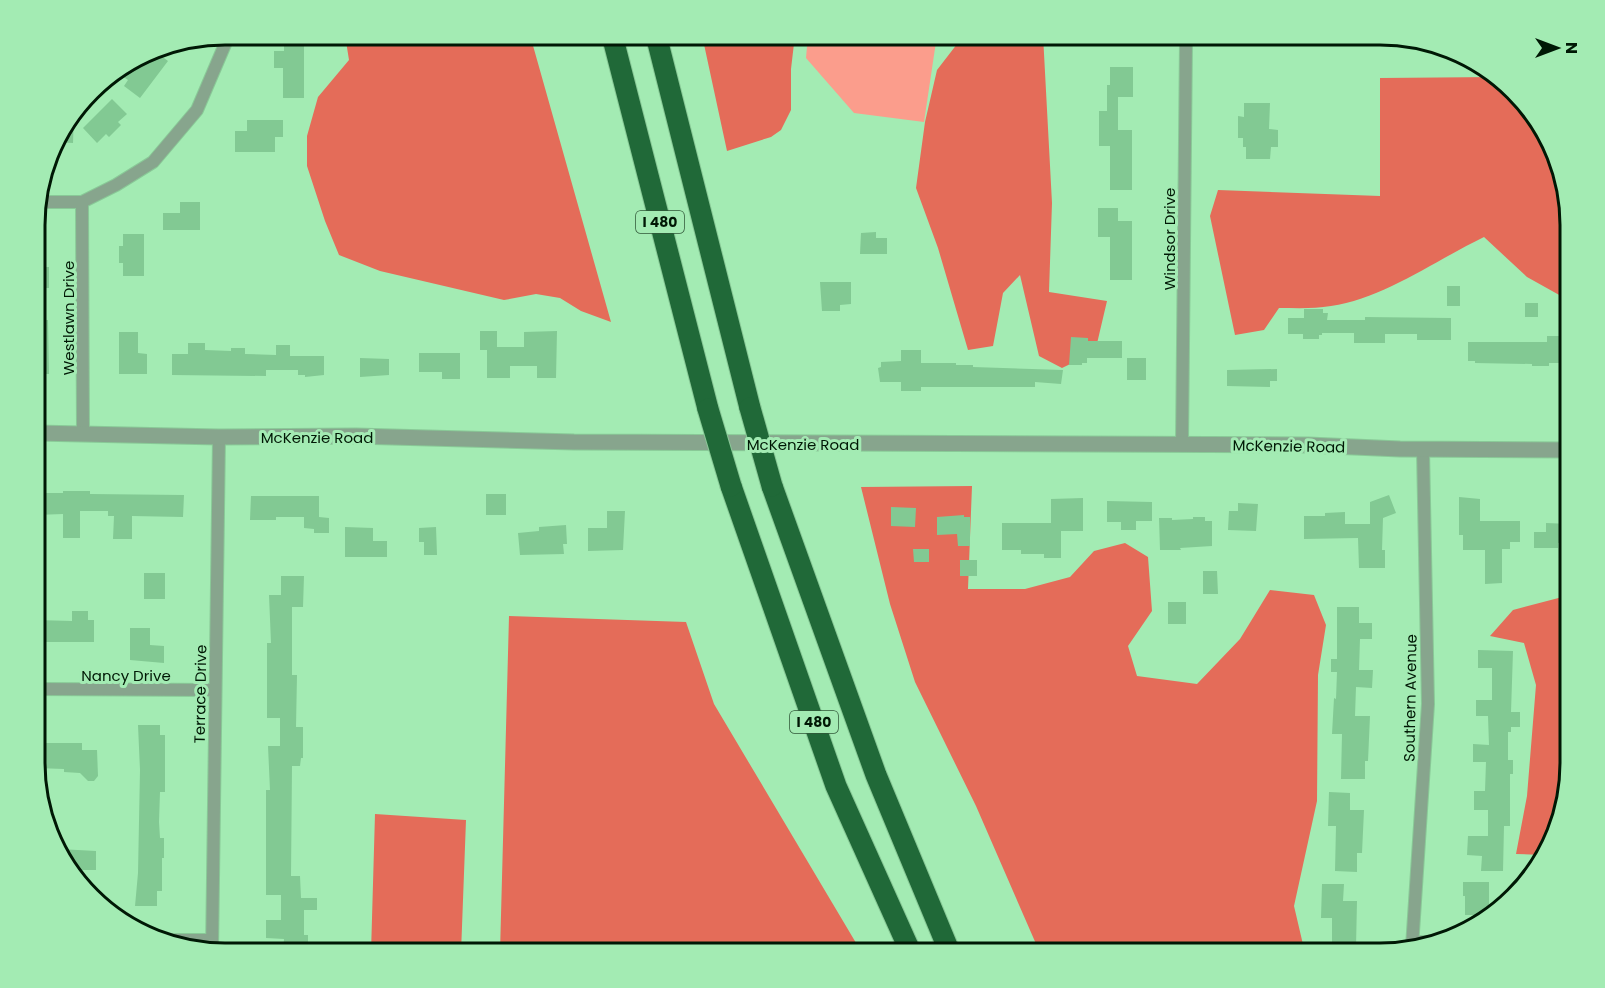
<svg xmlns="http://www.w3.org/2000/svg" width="1605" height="988" font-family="Poppins,sans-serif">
  <rect width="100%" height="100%" fill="#a3ebb3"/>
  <!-- green -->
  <path fill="#fb9d8c" d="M808,35H937L924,122L854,113L806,58Z"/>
  <!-- forest -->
  <path fill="#e46c59" d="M345,35H530L611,322L581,311L560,298L536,294L504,300L380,271L339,255L325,221L307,166V136L318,97L349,60Z
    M702,35H795L791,69V110L781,130L771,137L727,151Z
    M964,35H1043L1052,203L1049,292L1107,301L1095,352L1062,368L1039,356L1020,275L1003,293L993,346L968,350L938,248L916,188L925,122L937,70Z
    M1496,77L1545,129L1570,212V301L1527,277L1484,237C1436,260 1383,299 1331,306C1314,309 1296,308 1279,308L1264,330L1235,335L1210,216L1218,190L1380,196V78Z
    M972,486L968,589H1025L1070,577L1094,551L1125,543L1148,557L1152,611L1128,646L1137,676L1197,684L1240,639L1270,590L1314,595L1326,625L1318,675L1317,801L1294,906L1305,953H1040L976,806L915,682L890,604L861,487Z
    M1570,595V775L1543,855L1516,854L1527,796L1536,685L1524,643L1490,636L1513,610Z
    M509,616L686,622L714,704L862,953H500Z
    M375,814L466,820L461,953H371Z"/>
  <!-- building -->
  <path fill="#82c993" d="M284,34H304V98H283V68H274V51H284Z
    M152,49L168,61L140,98L124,86L128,80L122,76L129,65L136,70Z
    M1110,67H1133V97H1118V130H1132V190H1110V146H1099V111H1107V85H1110Z
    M112,99L127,114L118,122L121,125L109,137L106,134L97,143L83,128Z
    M1244,103H1270L1269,129L1278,130V147H1271L1270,159H1246V147H1243V138H1238V116L1244,117Z
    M74,114L73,143L54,142V140Z
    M247,120H283V137H275V152H235V131H247Z
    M180,202H200V230H163V213H180Z
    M1098,208H1118V221H1132V280H1110V237H1098Z
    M876,232V238H887V254H860L861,233Z
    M123,234H144V276H123V263H119V246H123Z
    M36,267H49V288H36Z
    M820,282H851V304L840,305V311H822Z
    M1447,286H1460V306H1447Z
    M1525,303H1538V317H1525Z
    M1304,309H1323V313H1328L1327,320H1365V317L1451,318V340H1417V334H1385V343H1354V333H1322V335H1319V339H1303V334H1288V318H1304Z
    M36,320H48L49,374H36Z
    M480,331H497V347H524V332L557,331L556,378H537V366H510V378H487V350H480Z
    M119,332H138V353L147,354V374H119Z
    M1547,336H1561L1562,363H1549V366H1532V364L1475,363V361H1468V342H1547Z
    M1071,337L1088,338V341H1122V358H1087V363H1082V365H1069Z
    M188,343H205V350L231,351V348H245V354L276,355V345H290V356H324V375L305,377V375H298V370H266V376L172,375V354H188Z
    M901,350H921V363H956V365H973V367L1063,370L1061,384L1035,382V387H921V391H901V382H880L878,368L881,367V362L901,361Z
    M419,353H460V379H442V372H419Z
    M360,358L389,359V375L360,377Z
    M1127,358H1146V380H1127Z
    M1277,369V381H1270V387L1227,386V370Z
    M63,491H90V494L184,495L183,517L132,516V539H113L114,516H108V511H80V538H63V514L36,515V493H63Z
    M486,494H506V515H486Z
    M1389,495L1396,513L1383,518L1382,550H1385V568H1359L1358,538L1304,539V516H1325V513L1345,512V524H1370V502Z
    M251,496H319V517L329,518V533H314V529L304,528V517H276V520H250Z
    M1459,497L1480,499V521H1520V542H1510V549H1502V583L1485,584V550H1463V535H1459Z
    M1083,498V531H1061V558H1044V554H1021V550H1002V523H1051V499Z
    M1107,501L1152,502V521H1136V530H1121V522H1107Z
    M1238,503L1258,504L1256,531L1228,530L1229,511H1238Z
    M891,507L916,508L915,527L891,526Z
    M607,511H625L623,550L588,551V528H607Z
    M964,515V517H970V546H958L957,534L937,535V517Z
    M1193,517H1205V521H1212V546L1180,548L1181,550H1160L1159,518H1172V520L1193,519Z
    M1546,523L1570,524V543H1558V548H1534V532H1546Z
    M566,525L567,544H563L564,554L520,555L518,533L539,531V527Z
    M345,527L373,528V541H387V557H345Z
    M436,527L437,555H424V542H419V528Z
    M913,549H929V562H914Z
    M960,560H977V576H960Z
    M1203,571H1217L1218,594H1203Z
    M144,573H165V599H144Z
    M281,576H304L303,607H292V675H297L296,727H303V758H301L300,766H292L291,876H300L301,898H317V910H304V935H308V949H301V953H283L284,939L266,938V920H281V895H266V790H270L268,746H280V718H267V643H271L269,595H281Z
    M1168,602H1186V624H1168Z
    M1337,607H1359V623H1372V639H1360L1359,670H1373L1372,688L1356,687L1355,716H1370L1368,761H1365V779H1341L1342,734H1332L1334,698L1336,699L1337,672H1331V659H1337Z
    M72,611H88V620H94V642H36V620L72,621Z
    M130,628H150V645L164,646V663L130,660Z
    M1478,650L1513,651L1511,712H1520V727H1511V732H1508V760H1513V774H1510V826H1504L1503,871H1481L1482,856L1467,855L1468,836H1488V810H1474V791H1485L1486,762H1473V744L1489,745L1488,716H1476V700H1492V668H1478Z
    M138,725H160V735H165V792H160L159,822L160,838H164V858H162V891H157V906H135L138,873L140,770Z
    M36,743H82V750H97L98,776L94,781H88L80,773L64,772V769L36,768Z
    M1329,792L1350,793V810H1364L1362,853H1357V872L1335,871L1336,826H1328Z
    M59,849L96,851V870H67Z
    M1463,882H1489V915H1465V896H1463Z
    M1322,884H1344L1343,901H1357L1356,947H1352V953H1332V918H1321Z"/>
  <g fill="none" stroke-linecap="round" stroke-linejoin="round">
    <!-- minor casing -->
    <g stroke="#89c997" stroke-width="14">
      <path id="minor" d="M36,202H82L116,185L153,162L197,110L229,35
        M82,202L83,433
        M1182,445L1186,41L1184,35
        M36,689L215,690
        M160,940H212
        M1413,942H1429
        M1412,947L1428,704L1423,450
        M212,952L219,437"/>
    </g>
    <!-- tertiary casing -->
    <g stroke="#89c997" stroke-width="17">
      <path id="tertiary" d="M36,433L219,437L356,436L574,442L1308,445L1400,449L1570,450"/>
    </g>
    <!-- motorway casing -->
    <g stroke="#89c997" stroke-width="23">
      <path id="motorway" d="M612,35L708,409
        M656,35L750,408
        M731,486L836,786L911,953
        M772,486L876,775L950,953"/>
    </g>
    <!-- minor -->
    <use href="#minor" stroke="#87a58d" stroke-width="12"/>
    <!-- tertiary -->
    <use href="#tertiary" stroke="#87a58d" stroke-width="15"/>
    <!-- motorway -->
    <use href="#motorway" stroke="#206938" stroke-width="21"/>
    <!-- motorway-bridge casing -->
    <g stroke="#89c997" stroke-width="23" stroke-linecap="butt">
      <path id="motorway-bridge" d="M750,408L772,486
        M708,409L731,486"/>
    </g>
    <!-- motorway-bridge -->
    <use href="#motorway-bridge" stroke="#206938" stroke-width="21"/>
  </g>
  <g text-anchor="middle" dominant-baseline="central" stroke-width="6" stroke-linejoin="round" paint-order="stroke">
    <!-- shield labels -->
    <g fill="#a3ebb3" stroke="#315739" stroke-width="1.5">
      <rect x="636" y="211" width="48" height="22" rx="4.5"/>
      <rect x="790" y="711" width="48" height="22" rx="4.5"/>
    </g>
    <g font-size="14" font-weight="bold" fill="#001805">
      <text x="660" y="222">I 480</text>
      <text x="814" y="722">I 480</text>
    </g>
    <!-- street labels -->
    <g font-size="15" fill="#001805" stroke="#a3ebb3">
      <text transform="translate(1169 239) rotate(-90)">Windsor Drive</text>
      <text transform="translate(68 318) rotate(-90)">Westlawn Drive</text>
      <text x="317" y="437">McKenzie Road</text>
      <text x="803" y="444">McKenzie Road</text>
      <text transform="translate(1289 446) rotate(1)">McKenzie Road</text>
      <text x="126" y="675">Nancy Drive</text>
      <text transform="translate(200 694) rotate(-89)">Terrace Drive</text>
      <text transform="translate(1410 698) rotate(-89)">Southern Avenue</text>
    </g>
  </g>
  <!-- crop -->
  <path d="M0 0H1605V988H0ZM225 45H1380A180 180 0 0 1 1560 225V763A180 180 0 0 1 1380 943H225A180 180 0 0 1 45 763V225A180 180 0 0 1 225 45Z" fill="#a3ebb3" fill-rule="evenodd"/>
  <path fill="none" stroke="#001805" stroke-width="3" d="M225 45H1380A180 180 0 0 1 1560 225V763A180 180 0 0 1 1380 943H225A180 180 0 0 1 45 763V225A180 180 0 0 1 225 45Z"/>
  <!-- north arrow -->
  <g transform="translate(1557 48) rotate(90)" stroke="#a3ebb3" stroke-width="4.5" paint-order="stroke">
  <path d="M0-4.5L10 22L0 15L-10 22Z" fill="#001805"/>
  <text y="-9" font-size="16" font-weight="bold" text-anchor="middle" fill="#001805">N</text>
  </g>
</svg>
